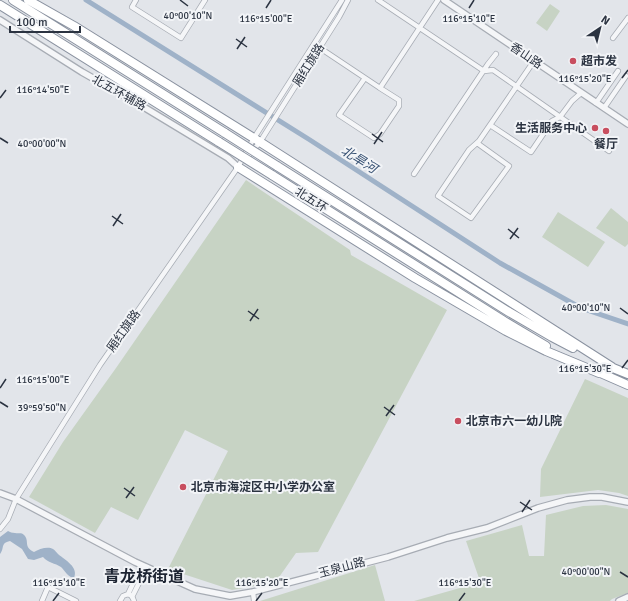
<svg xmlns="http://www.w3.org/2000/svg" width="628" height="601" font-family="Signika,'Noto Sans SC',sans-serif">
  <rect width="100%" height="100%" fill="#e2e5ea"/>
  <!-- green -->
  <path fill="#c7d3c4" d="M550,4L560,11L547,31L536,23Z
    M246,180L350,250L351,255L447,310L318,552L296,553L277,580V582L232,590L168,569L228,451L185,430L138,520L111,507L95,533L29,497L63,442L116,368Z
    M611,208L628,222V244L625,247L596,228Z
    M558,212L605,242L588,267L542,237Z
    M585,379L628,398V496L619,493L598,490L540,497L541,469Z
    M606,505L628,509V593L612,599L610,601H414L467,586L480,581L466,541L522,525L529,556H544L546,515L583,506Z
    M375,565L385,601H260Z"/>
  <!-- water -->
  <path fill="#9fb2c8" d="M8,531C10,532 12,533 15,533C19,534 21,532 24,535C30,541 23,547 34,552C39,549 48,546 53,549C55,550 56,552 58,554C65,560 79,567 74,578C68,577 65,571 61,567C55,563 48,563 43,557L34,560L28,559L22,549L10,541C0,543 5,548 0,554V537Z"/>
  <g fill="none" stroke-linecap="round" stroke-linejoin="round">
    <!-- canal -->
    <path stroke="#9fb2c8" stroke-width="5" d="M86,0L310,140L500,263L581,308L628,324"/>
    <!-- minor casing -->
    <g stroke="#a7acb4" stroke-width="6">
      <path id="minor" d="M136,0L132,7L181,38L205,0
        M378,0L484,71L493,70L516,86L609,151
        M613,38L628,18
        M320,48L380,88
        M365,78L339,115L374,138L380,134L399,106V100L380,88L438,0
        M596,103L618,71
        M604,108L626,76
        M490,125L531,152L552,121L560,117L572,101L581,93
        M477,143L509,166L471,218L438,196L469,150L479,141L534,61
        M245,160L260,142L339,17L348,0
        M414,174L488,64L496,54
        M0,529L8,519L16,499L100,365L238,167L254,138L342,0
        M253,592L254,601
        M128,594L142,565
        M132,597L147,567
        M42,601L48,587L76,601
        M120,601L123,596L128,594L132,596L134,601"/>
    </g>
    <!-- tertiary casing -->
    <g stroke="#a7acb4" stroke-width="8">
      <path id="tertiary" d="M444,0L628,124
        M0,20L82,72L142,106L228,158L238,167
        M0,493L16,499L135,562L195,589L230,596L253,592L388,557L447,538L487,528L538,508L567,500L590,497H602L628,502
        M619,601L628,597"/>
    </g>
    <!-- motorway casing -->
    <g stroke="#8a92a0" stroke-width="10">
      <path id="motorway" d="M13,0L225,133
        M28,0L74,26L260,142L612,367
        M0,5L219,142
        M277,166L509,312L552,337L573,348
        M238,167L415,278L506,331L546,351L599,373
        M272,175L504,321L546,346
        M608,366L628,374
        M596,371L628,385"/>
    </g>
    <!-- minor -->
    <use href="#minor" stroke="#f5f6f8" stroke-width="4.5"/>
    <!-- tertiary -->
    <use href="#tertiary" stroke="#f5f6f8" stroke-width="5.5"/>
    <!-- motorway -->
    <use href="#motorway" stroke="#fff" stroke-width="8"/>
    <!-- motorway-bridge casing -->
    <g stroke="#8a92a0" stroke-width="10" stroke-linecap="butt">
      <path id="motorway-bridge" d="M225,133L277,166
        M219,142L272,175"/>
    </g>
    <!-- motorway-bridge -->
    <use href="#motorway-bridge" stroke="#fff" stroke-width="8"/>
  </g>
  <!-- ticks -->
  <path fill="none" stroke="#2b3341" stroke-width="1.5" d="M180,0L188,6M266,8L271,0M469,8L474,0M236,39L247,47M237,49L245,37M622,78L628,70M0,98L6,90M372,134L383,142M0,138L8,143M374,144L382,132M112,216L123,224M113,226L121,214M508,229L519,238M510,239L518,228M620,308L628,314M248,311L259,319M250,321L258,309M622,368L628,360M0,388L6,379M0,402L8,407M384,407L395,415M386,416L394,405M124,488L135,496M126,498L134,487M520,502L532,510M522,512L530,500M620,572L628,577M53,601L59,593M256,601L262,593M459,601L465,593"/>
  <!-- markers -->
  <g fill="#c84e5f" stroke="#f2f4f7" stroke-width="1.5">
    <circle cx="573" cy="61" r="4"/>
    <circle cx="595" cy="128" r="4"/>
    <circle cx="606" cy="131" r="4"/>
    <circle cx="458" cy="421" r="4"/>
    <circle cx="183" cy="487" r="4"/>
  </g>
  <g text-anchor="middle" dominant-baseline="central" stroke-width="4" stroke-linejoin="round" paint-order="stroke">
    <!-- street labels -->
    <g font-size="12" fill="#2b3341" stroke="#f2f4f7">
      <text transform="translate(526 56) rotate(34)">香山路</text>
      <text transform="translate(309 65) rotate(-58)">厢红旗路</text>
      <text transform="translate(119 93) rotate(29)">北五环辅路</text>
      <text transform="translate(311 200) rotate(32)">北五环</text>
      <text transform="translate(124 331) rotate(-55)">厢红旗路</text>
      <text transform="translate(342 568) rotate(-15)">玉泉山路</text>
    </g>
    <!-- poi labels -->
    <g font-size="12" font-weight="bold" fill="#2b3341" stroke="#f2f4f7" text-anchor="start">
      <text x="581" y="61">超市发</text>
      <text x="587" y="128" text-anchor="end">生活服务中心</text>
      <text x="606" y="144" text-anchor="middle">餐厅</text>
      <text x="466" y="421">北京市六一幼儿院</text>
      <text x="191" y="487">北京市海淀区中小学办公室</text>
    </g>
    <!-- water labels -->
    <g font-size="13" font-style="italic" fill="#375173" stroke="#f2f4f7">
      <text transform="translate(359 160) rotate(32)">北旱河</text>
    </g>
    <!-- district labels -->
    <g font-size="16" font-weight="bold" fill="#1d2432" stroke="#f2f4f7">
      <text x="144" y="577">青龙桥街道</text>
    </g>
  </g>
  <g font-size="10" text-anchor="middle" fill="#2b3341" stroke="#f2f4f7" stroke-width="4" stroke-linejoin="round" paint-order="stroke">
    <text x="188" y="19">40°00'10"N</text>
    <text x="266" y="22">116°15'00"E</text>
    <text x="469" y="22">116°15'10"E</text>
    <text x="585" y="82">116°15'20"E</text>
    <text x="43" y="93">116°14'50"E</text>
    <text x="42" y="147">40°00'00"N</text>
    <text x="586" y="311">40°00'10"N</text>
    <text x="585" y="372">116°15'30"E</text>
    <text x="43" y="383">116°15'00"E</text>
    <text x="42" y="411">39°59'50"N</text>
    <text x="586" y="575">40°00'00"N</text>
    <text x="59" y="586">116°15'10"E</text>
    <text x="262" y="586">116°15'20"E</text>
    <text x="465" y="586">116°15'30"E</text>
  </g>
  <!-- north arrow -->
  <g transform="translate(600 28) rotate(35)" stroke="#f2f4f7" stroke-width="3" paint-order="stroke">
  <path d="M0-3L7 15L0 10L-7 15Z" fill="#2b3341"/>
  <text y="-6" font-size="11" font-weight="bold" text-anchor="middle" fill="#2b3341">N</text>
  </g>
  <!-- scale -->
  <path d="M10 26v6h70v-6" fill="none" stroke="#2b3341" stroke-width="2"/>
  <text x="16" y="26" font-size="12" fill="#2b3341" stroke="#f2f4f7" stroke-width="3" paint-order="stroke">100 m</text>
</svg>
